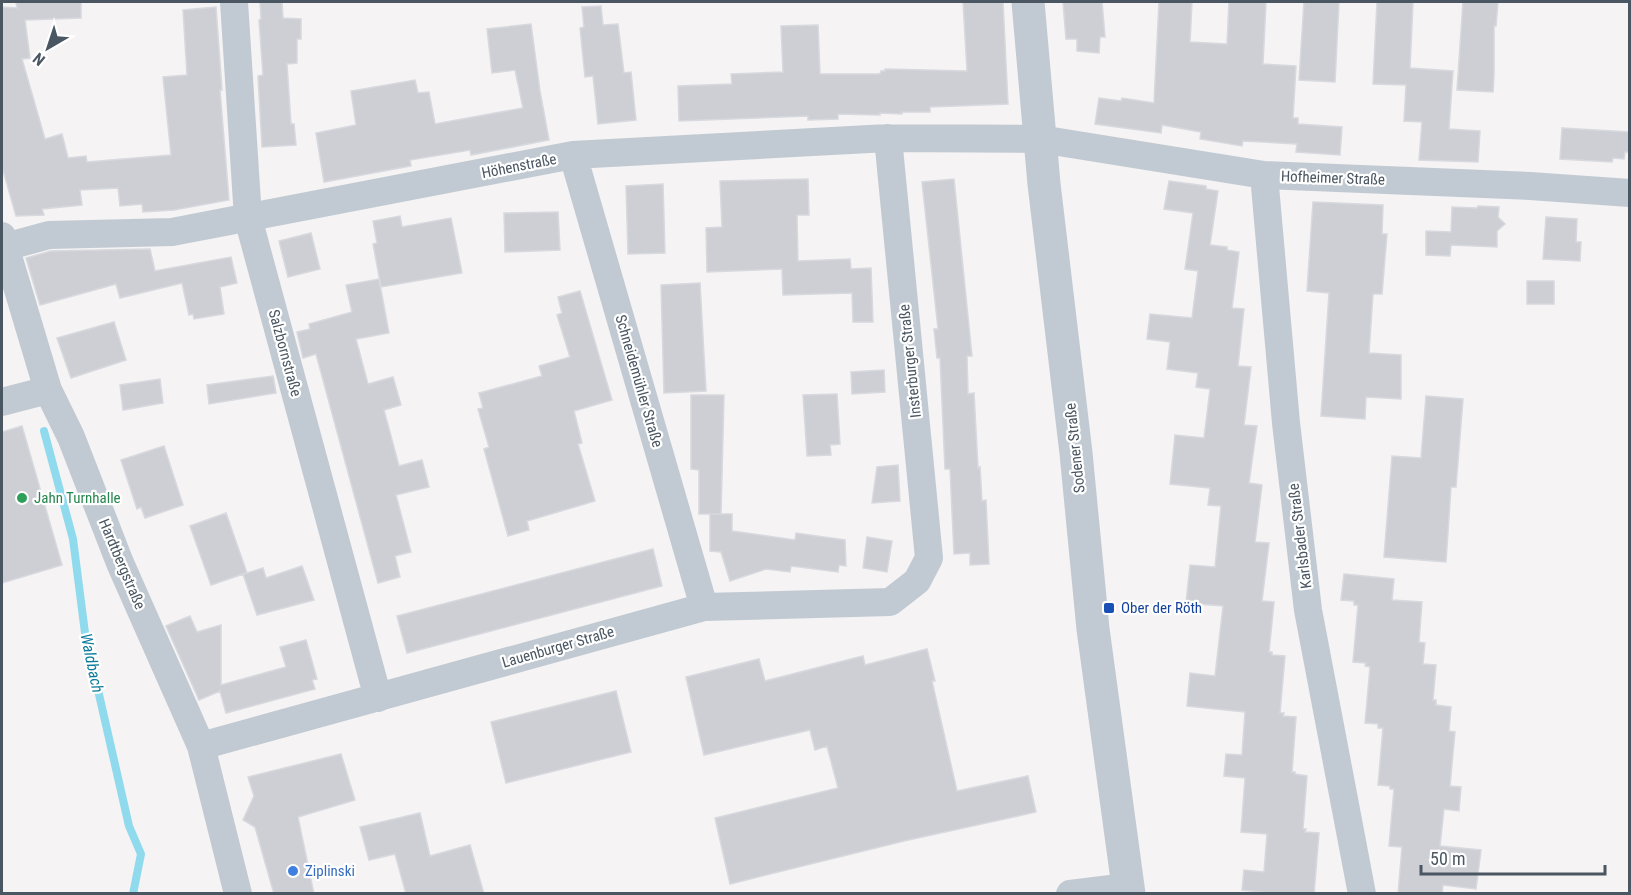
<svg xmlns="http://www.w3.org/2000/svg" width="1631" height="895" font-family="'Roboto Condensed',sans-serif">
  <rect width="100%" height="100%" fill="#f5f3f3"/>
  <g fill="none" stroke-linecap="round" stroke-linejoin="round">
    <!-- stream -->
    <path stroke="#90daee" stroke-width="8" d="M44,431L73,539L85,633L129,826L141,854L133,894"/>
  </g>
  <!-- building -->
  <path fill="#cdcfd5" stroke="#d7d9de" stroke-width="1.5" d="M16,2H81V18L25,20L30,58L22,59L45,139L62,134L68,158L86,156L87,162L171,155L163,77L187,75L183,10L216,7L222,90H220L229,200L174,210L143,212L142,204L120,206L118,188L80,190L82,205L42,209L44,215L16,216L2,167V7L17,8Z
    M260,2H282L283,18L301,19V39H297V63L287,64L291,124H294L296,145L262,147L258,76L263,75L259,20L261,19Z
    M963,2H1003L1008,104L930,107V112H902V114L880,113V115L838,114V119L808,120V116L679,121L678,86L732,84L731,74L783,72L781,26L818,25L820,74H880L881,71H885V69L967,71Z
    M1063,2H1102L1105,37H1100L1099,53L1077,51V39H1066Z
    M1159,2H1192L1190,42L1227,44L1229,2H1266L1263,64L1296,66L1293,118H1298V124L1342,127L1340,155L1296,152L1297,144L1243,141L1242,146L1200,139L1201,132L1162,125L1161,133L1095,124L1099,98L1121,101L1122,98L1154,103Z
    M1304,2H1339L1335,82L1299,80Z
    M1377,2H1413L1410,68L1453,71L1449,129L1480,131L1478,162L1419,160L1422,122L1404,121L1406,85L1373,84Z
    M1463,2H1498L1496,26H1494V75L1493,92L1457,90Z
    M601,6L603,25L618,24L624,73L631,72L636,120L598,124L593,76L585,77L580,28L584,27L582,7Z
    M531,24L540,91L549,140L471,155L470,150L410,160L411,166L324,182L316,133L356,125L351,91L415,80L418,93L429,92L435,124L523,108L515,70L492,73L487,29Z
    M1562,128L1629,132V152H1625L1624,159L1613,158L1612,162L1560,159Z
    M808,179L809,215H797L798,261L850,259L851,269L871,268L873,322H853L852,293L783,295L782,269L707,272L706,228L722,227L720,181Z
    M954,179L972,356H967L968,394L974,393L978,468L980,467L982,501L986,500L989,564L970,565V553L954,554L950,469H945L940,358H937L934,329H938L922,182Z
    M1169,181L1206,186V189L1218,191L1210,245L1227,247V250L1239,252L1232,308L1244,309L1238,366L1251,367L1244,425L1257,426L1249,483L1262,485L1255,542L1269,543L1262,601L1274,602L1269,652H1272V655L1285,656L1280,713H1284L1283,716L1296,717L1292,772H1295V774L1307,776L1303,829H1306L1305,832L1319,833L1314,894H1279L1242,890L1244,870L1264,872L1267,834L1241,832L1245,778L1224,776L1226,754L1242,755L1245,712L1187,706L1190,673L1215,676L1223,606L1186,603L1190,565L1215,567L1221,506L1208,505L1210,488L1170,484L1175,435L1204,438L1210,389L1196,387L1198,373L1167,369L1170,342L1147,339L1150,314L1192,318L1198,271L1185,269L1193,213L1164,209Z
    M663,184L665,253L628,254L626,186Z
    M1313,202L1383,205L1382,234H1387L1382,294H1373L1369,353L1401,355V399L1366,397L1365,419L1321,416L1329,293L1307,291Z
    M1478,206L1499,207L1498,217L1505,224L1497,231V247L1451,245L1450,256L1426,255V231L1451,232L1452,207L1477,208Z
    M558,212L560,250L505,252L504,213Z
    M400,216L402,227L451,218L462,273L381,287L373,244L377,243L373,221Z
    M1546,217L1577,219L1576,242H1581L1580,261L1543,259Z
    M311,233L320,269L288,277L279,241Z
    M150,249L155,271L231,257L237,283L220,287L224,314L194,319L193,314L189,315L182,283L120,298L116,284L40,305L26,258L51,251Z
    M379,279L389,333L356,339L368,384L393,377L401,405L384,410L399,466L422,460L429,487L396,495L411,552L395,556L400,577L378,583L316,354L303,358L297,332L310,329L309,324L352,312L346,285Z
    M1527,281H1554V304H1527Z
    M700,283L706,391L664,393L661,285Z
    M580,291L612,400L574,411L582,443L578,444L595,501L527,521L529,530L508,536L484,449L489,447L478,409L483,408L479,393L542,376L539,366L570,357L557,315L562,313L558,297Z
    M114,322L126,360L71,378L57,338Z
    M884,370L885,392L852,394L851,372Z
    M273,376L276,393L209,404L207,385Z
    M160,379L163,403L123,410L120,385Z
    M837,394L840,444L830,445L831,455L807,456L803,395Z
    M691,395H724L721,514H710H732V531L795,540L796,533L845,540L846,566L839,565L838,572L791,566L790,572L766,569L730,581L721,552L710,551V514H699V470L691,469Z
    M1426,396L1463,399L1456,487H1451L1446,562L1384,557L1392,456L1421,458Z
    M22,426L62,565L2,583V432Z
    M164,446L183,505L145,518L141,507L137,509L121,460Z
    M898,465L900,501L872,503L877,467Z
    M226,513L247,573L263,568L266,578L302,566L314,600L257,615L243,574L246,573L211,585L190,526Z
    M867,537L892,541L887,572L863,568Z
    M653,549L662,586L407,653L397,616Z
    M1344,574L1394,579L1392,600L1422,602L1419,642L1425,643L1423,664L1436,665L1433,700H1436V705L1451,707L1449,731L1455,732L1450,786L1461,787L1459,811L1444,809L1440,846L1481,850L1476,889L1443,885L1442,894H1398L1402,847L1389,846L1394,789H1390V786L1378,785L1383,728H1378V724L1365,723L1370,667L1365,666L1366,663L1353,662L1358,605H1354V601L1341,600Z
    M190,616L197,632L221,625V685L286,667L280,647L306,640L317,679L312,680L315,689L226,713L220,691L199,700L166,626Z
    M927,649L935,681H932L957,791L1028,776L1036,812L904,841L730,884L715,818L838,788L827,746L815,750L810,730L704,755L686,677L759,659L765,681L863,656L865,665Z
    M616,691L631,752L506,783L491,722Z
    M341,754L355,800L298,817L314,894H274L255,827L243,820L254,796L248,777Z
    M420,813L430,856L470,845L484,894H406L395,854L369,860L360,827Z"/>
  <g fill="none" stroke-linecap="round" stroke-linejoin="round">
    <!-- minor -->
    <path stroke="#c1cad2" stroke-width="28" d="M234,2L248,218L378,698
      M573,155L704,607
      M1264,175L1286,423L1308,610L1362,894
      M2,236L48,390L71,437L120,563L201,746L238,894
      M5,247L49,235L172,232L573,155L888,138L1040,139L1264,175L1530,186L1630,193
      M2,402L48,390
      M201,746L704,607L890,602L917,581L929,558L888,138
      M1070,894L1127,887"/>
    <!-- tertiary -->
    <path stroke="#c1cad2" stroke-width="33" d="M1028,2L1044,184L1076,453L1093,629L1129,894"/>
  </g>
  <!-- markers -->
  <circle fill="#2e9e5b" stroke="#fff" stroke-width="2" cx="22" cy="498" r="6"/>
  <rect fill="#1a4fb4" stroke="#fff" stroke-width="2" x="1103" y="602" width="12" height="12" rx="3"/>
  <circle fill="#3f7fe0" stroke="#fff" stroke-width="2" cx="293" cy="871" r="6"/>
  <g text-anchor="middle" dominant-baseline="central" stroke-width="4.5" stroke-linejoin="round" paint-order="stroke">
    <!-- street labels -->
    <g font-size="15" fill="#4a5661" stroke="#fff">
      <text transform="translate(519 166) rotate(-11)">Höhenstraße</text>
      <text transform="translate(1333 178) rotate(2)">Hofheimer Straße</text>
      <text transform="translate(285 353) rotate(75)">Salzbornstraße</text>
      <text transform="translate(910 361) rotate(-96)">Insterburger Straße</text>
      <text transform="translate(639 381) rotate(74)">Schneidemühler Straße</text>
      <text transform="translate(1075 448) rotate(-96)">Sodener Straße</text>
      <text transform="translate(1300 536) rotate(-97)">Karlsbader Straße</text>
      <text transform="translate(122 564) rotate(67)">Hardtbergstraße</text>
      <text transform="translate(558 647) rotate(-16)">Lauenburger Straße</text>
    </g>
    <!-- leisure labels -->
    <g font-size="15" fill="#27864d" stroke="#fff" text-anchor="start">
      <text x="34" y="498">Jahn Turnhalle</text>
    </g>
    <!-- transit labels -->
    <g font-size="15" fill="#164399" stroke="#fff" text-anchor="start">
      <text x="1121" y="608">Ober der Röth</text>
    </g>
    <!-- shop labels -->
    <g font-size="15" fill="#366cbe" stroke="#fff" text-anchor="start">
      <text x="305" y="871">Ziplinski</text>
    </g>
    <!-- water labels -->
    <g font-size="16" font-style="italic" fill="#0c7c9b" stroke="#fff">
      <text transform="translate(92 663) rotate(78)">Waldbach</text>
    </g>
  </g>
  <!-- border -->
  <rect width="1631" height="895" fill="none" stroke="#4a5661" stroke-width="6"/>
  <!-- north arrow -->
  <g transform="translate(48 48) rotate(219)" stroke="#ffffff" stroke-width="4.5" paint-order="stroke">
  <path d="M0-4.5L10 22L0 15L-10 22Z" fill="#4a5661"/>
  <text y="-9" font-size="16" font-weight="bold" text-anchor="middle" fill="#4a5661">N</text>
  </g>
  <!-- scale -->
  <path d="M1421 865v9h184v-9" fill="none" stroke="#4a5661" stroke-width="3"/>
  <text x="1430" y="865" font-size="18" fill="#4a5661" stroke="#ffffff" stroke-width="4.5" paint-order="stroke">50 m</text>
</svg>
